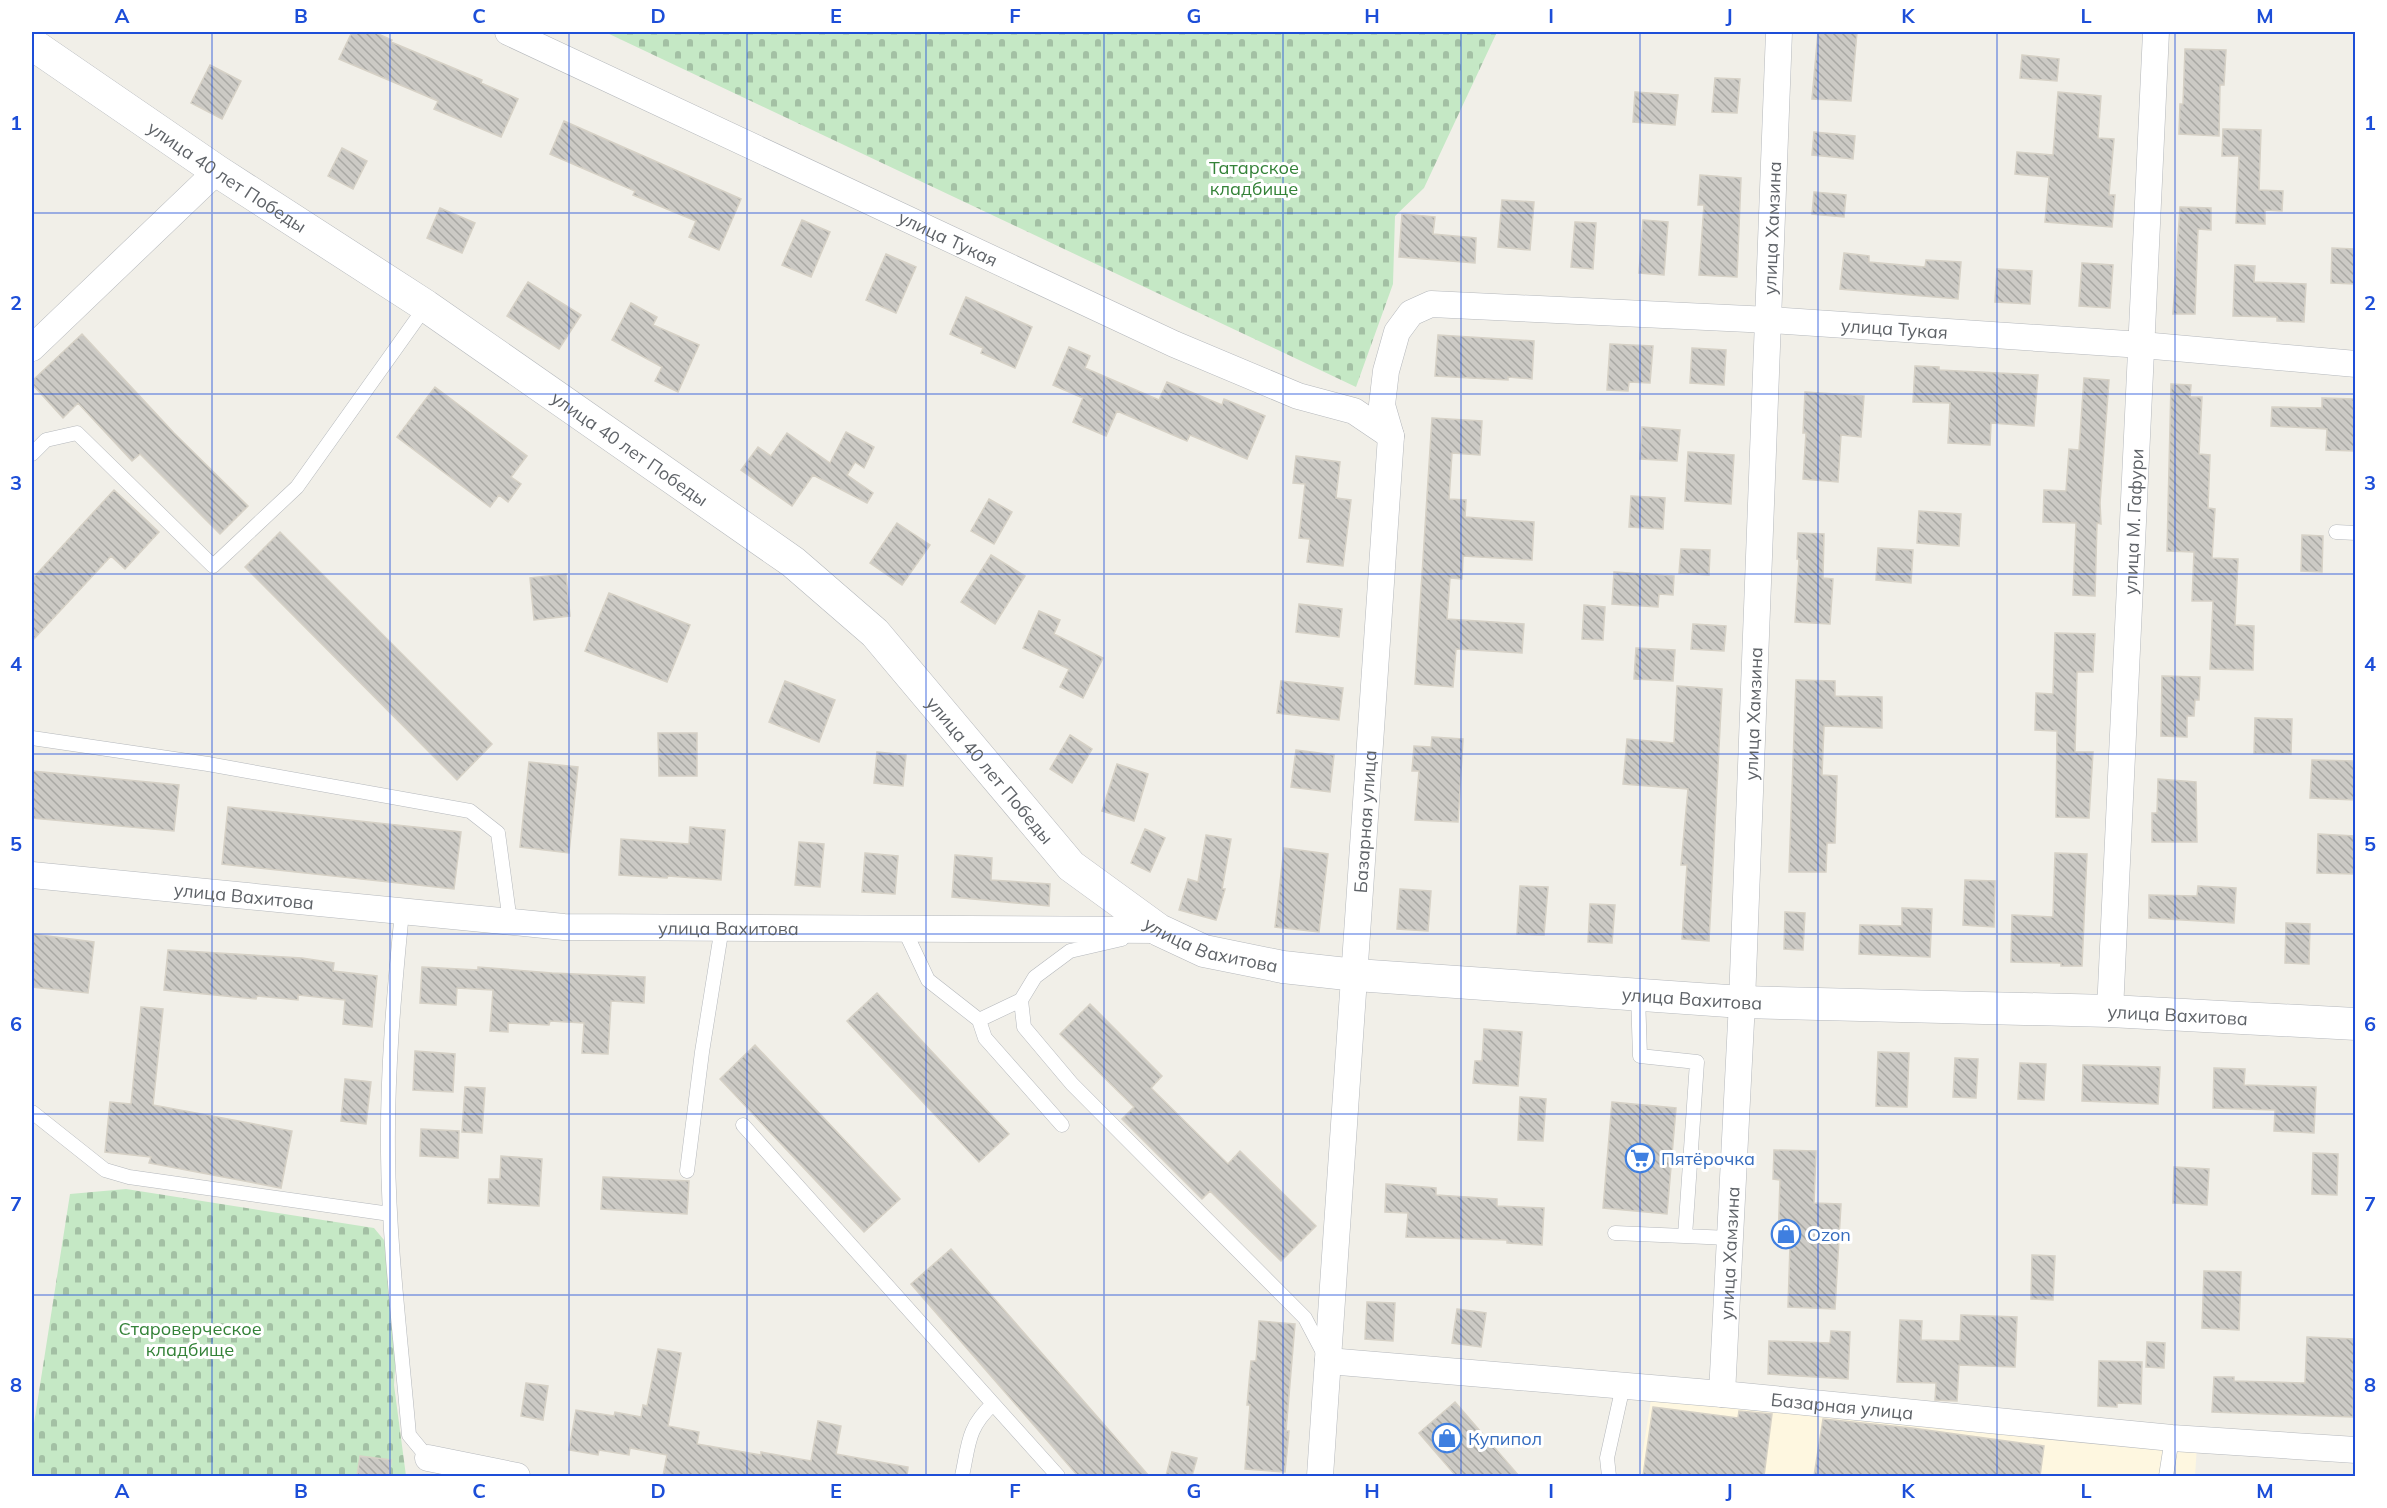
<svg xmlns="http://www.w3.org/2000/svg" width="2387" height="1508" font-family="Mulish,sans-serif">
  <defs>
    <pattern id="cemetery-stones" width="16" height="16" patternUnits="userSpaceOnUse" patternTransform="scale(1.5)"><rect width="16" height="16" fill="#c5e8c5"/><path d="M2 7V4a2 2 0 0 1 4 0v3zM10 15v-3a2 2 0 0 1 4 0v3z" fill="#a3c0a4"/></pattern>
    <pattern id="building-back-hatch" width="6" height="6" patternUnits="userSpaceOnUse" patternTransform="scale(1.5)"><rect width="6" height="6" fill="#cccac5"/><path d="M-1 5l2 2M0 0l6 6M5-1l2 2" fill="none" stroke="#a9a8a4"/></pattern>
  </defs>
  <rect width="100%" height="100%" fill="#f1efe8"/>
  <!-- commercial -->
  <path fill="#fef7e0" d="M1652,1393L2197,1446L2195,1476H1639Z"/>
  <!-- cemetery -->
  <path fill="url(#cemetery-stones)" d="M605,32H1497L1424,188L1395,216L1393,284L1356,387Z
    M126,1189L374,1228L394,1252L400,1284L394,1385L406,1476H32V1436L70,1194Z"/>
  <!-- building -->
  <path fill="url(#building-back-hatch)" stroke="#d6d1c6" stroke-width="1.5" d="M352,32H374L392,40L391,42L482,80L481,83L518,99L501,137L434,109L438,101L339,59Z
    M1818,32H1857L1851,101L1812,99Z
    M2185,49L2226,50L2224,85H2220L2219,136L2179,134L2180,104H2183Z
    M2022,55L2059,59L2057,81L2020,78Z
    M210,65L241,81L222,119L191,103Z
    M1715,78L1740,79L1737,113L1712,112Z
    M1635,92L1678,95L1675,125L1633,122Z
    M2058,92L2101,96L2098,138L2114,139L2109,195H2115L2112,227L2045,222L2049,177L2015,174L2017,152L2053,155Z
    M564,121L741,199L719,250L689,237L696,221L633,195L635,191L550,154Z
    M2223,129L2261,130L2259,190L2283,191L2282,211L2265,210V224L2236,223L2239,156H2222Z
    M1814,132L1855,136L1853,159L1812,155Z
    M342,148L367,161L353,189L328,176Z
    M1700,175L1741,178L1737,277L1699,275L1704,205H1698Z
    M1814,192L1846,195L1844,217L1812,214Z
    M1502,200L1534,202L1530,250L1498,247Z
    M2180,207L2211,208V230L2198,229L2195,314H2173Z
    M440,208L475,223L462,253L427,238Z
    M1402,214L1435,217L1433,234L1476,238L1475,263L1399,257Z
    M802,220L830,232L811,277L782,265Z
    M1643,220L1668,222L1664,275L1639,273Z
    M1575,222L1596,223L1593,269L1571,267Z
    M2332,248L2355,249V284L2331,283Z
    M1844,253L1869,256V262L1925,267L1926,260L1961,262L1958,299L1840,289Z
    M886,254L916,267L896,313L866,300Z
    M2082,263L2113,265L2110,308L2079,306Z
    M2235,265L2255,266L2254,282L2306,284L2304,322L2277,321V317L2233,316Z
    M1997,269L2032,271L2030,304L1995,302Z
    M528,282L581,315L559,349L507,316Z
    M966,297L1032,327L1015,368L981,353L983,348L950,334Z
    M631,303L657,317L653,325L699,345L678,392L655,381L662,367L612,340Z
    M82,334L174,433L248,506L220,534L140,454L132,461L78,403L63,418L32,384V381Z
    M1438,335L1534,341L1532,379L1508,377V380L1435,376Z
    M1610,344L1653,346L1650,383L1629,382L1628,391L1607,390Z
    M1069,347L1090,356L1085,368L1159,400L1167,382L1222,405L1224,399L1265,416L1247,459L1190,435L1187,441L1117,411L1106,436L1073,422L1083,398L1053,385Z
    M1692,348L1726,350L1724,385L1690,383Z
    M1915,366L1939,367V370L2038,375L2034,426L1991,423L1990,445L1948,443L1950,403L1913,402Z
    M2084,378L2109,380L2100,503L2101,524L2097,523L2095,596L2073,595L2076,523L2043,522L2044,490L2066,491L2069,449L2079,450Z
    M2171,384L2191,385L2190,397H2202L2199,454L2210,455L2208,508L2215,509L2212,558L2238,559L2235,625L2254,626L2253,670L2210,669L2213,601H2192L2194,552L2167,551Z
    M435,387L527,456L511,477L521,484L508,502L499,495L490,507L397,437Z
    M1805,392L1864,396L1861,437L1841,435L1838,482L1803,479L1806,433H1803Z
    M2322,398L2355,399V451L2326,450L2327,429L2271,426L2272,407L2322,408Z
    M1432,418L1482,421L1480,455L1452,453L1449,499L1466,500L1465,517L1534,522L1532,560L1463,556L1462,579L1450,578L1447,619L1524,624L1522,653L1456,649L1453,687L1415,684Z
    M1642,427L1680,430L1677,461L1640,459Z
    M846,432L874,447L864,468L855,462L847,475L873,493L867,503L813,475L792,506L741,470L758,447L771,456L787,433L830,463Z
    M1688,452L1734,455L1731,504L1685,501Z
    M1296,456L1340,462L1336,498L1351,500L1343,566L1307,562L1310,539L1299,538L1305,484L1293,483Z
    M114,490L159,532L125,569L111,556L32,641V579Z
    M1631,496L1665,498L1663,529L1629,527Z
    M989,499L1012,512L994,544L971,531Z
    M1919,511L1961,514L1959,546L1917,543Z
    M897,523L930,545L902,585L870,563Z
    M280,532L492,744L457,780L245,567Z
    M1798,533L1824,534L1823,578L1833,579L1830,624L1795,622L1799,559H1797Z
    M2302,535L2323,536L2322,572L2301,571Z
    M1878,548L1913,550L1911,583L1876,580Z
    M1681,549L1710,550L1709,575L1679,573Z
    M991,555L1025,576L995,624L961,602Z
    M1614,572L1674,576L1673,595L1659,594L1658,607L1612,604Z
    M566,574L570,616L534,620L530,578Z
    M609,593L690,625L667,682L585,651Z
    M1299,604L1342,609L1339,637L1296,632Z
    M1584,605L1605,607L1603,640L1582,639Z
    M1039,611L1060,620L1054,634L1103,658L1083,698L1060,687L1069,669L1023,648Z
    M1693,624L1726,626L1724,651L1691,649Z
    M2055,633L2095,634L2093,672H2077L2075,752H2093L2089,818L2056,817L2057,731L2035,730L2036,693L2053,694Z
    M1636,648L1675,650L1673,681L1634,679Z
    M2162,676L2200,677L2199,700H2195L2194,716H2187V737L2161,736Z
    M1796,680L1835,681V696L1882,697V728L1824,726L1822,775L1837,776L1835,843H1827L1826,872H1789Z
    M785,681L835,700L819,742L769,722Z
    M1281,681L1343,688L1339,720L1277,713Z
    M1677,686L1722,689L1709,941L1682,939L1687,865H1681L1688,789L1623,784L1627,739L1674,743Z
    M2255,718L2292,719L2291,754L2254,753Z
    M658,733H697V776H659Z
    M1070,735L1092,749L1072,783L1050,769Z
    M1432,737L1463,739L1458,822L1415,820L1419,771H1412L1414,746L1431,747Z
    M1296,750L1334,755L1330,792L1291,787Z
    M877,752L906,755L903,786L874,783Z
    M2312,760L2355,761V800L2310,798Z
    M529,762L578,767L569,853L520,847Z
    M1117,764L1148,774L1134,821L1102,811Z
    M32,771L179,785L174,831L32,818Z
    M2158,779L2196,782L2197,842H2152V813H2157Z
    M228,807L461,832L454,889L222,864Z
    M690,827L725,830L721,880L668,876L667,878L619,875L621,839L689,844Z
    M1145,829L1165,838L1150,872L1131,863Z
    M2318,834L2355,836V874L2317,873Z
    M1206,835L1231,839L1222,889H1225L1216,920L1179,910L1188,879L1198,882Z
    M799,842L824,844L820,887L795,885Z
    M1284,848L1328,854L1319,932L1275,927Z
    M865,853L898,856L895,894L862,892Z
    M2055,853L2087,854L2082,966H2061V963L2011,962L2012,915L2053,917Z
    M955,855L992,858L991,880L1050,884L1049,906L952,897Z
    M1965,880L1995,881L1994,927L1963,925Z
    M1520,886L1548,887L1544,935L1517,934Z
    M2198,886L2236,888L2234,923L2149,918V895L2197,896Z
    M1400,889L1431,891L1428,931L1397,929Z
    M1590,904L1615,905L1612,943L1588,942Z
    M1902,908L1932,909L1930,957L1859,954L1860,925L1902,926Z
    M1785,912L1805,913L1803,950L1784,949Z
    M2286,923L2310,924L2309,964L2285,963Z
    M32,934L94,942L88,993L32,987Z
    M168,950L302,958L334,963L333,971L377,976L372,1027L343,1024L345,1000L298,995V1000L257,996L256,999L164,990Z
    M422,967L478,970V967L552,973L645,977L644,1003L611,1001L608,1054L582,1053L584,1023L550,1021L549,1025L508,1023V1032L490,1031L493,990L457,988L456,1005L420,1003Z
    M877,993L1009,1134L979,1162L847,1021Z
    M1090,1004L1162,1076L1151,1088L1228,1164L1240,1151L1316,1226L1281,1261L1210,1191L1202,1199L1122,1119L1134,1107L1060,1034Z
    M141,1007L163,1009L153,1105L292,1131L281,1188L149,1163L151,1157L105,1152L110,1102L131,1104Z
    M1484,1029L1522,1032L1518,1086L1473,1083L1475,1061H1482Z
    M755,1045L900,1199L864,1232L720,1079Z
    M415,1051L455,1054L453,1092L413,1090Z
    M1878,1052L1909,1053L1907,1107L1876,1106Z
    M1955,1058L1978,1059L1976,1098L1953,1097Z
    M2020,1063L2046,1064L2044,1100L2018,1099Z
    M2083,1065L2160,1067L2158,1104L2082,1101Z
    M2214,1068L2245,1069L2244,1085L2316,1087L2314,1133L2274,1131L2275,1110L2213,1108Z
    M345,1079L371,1082L366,1124L341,1121Z
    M465,1087L485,1088L482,1133L462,1132Z
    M1520,1097L1546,1099L1543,1141L1518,1140Z
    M1612,1102L1676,1108L1667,1214L1603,1208Z
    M421,1129L459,1131L458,1158L420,1156Z
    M1774,1150L1816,1151L1814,1203L1841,1204L1835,1309L1788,1307L1790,1245H1778L1780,1180L1773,1179Z
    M2313,1153L2338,1154L2337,1195L2312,1194Z
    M501,1156L542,1159L539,1206L488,1203L489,1179H500Z
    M2174,1167L2209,1169L2207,1205L2173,1203Z
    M603,1177L689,1181L687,1214L601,1209Z
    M1386,1184L1436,1188V1195L1497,1199V1206L1544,1208L1542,1245L1507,1243V1240L1406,1237L1408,1213L1385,1212Z
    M951,1249L1149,1476H1078L911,1284Z
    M2032,1255L2055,1256L2053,1300L2031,1299Z
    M2204,1271L2241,1272L2239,1330L2202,1328Z
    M1367,1302L1395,1303L1393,1341L1365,1339Z
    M1457,1309L1486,1313L1481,1347L1452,1343Z
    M1961,1315L2017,1317L2015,1367L1959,1365L1957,1401L1935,1400L1936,1383L1897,1382L1900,1320L1922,1321L1921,1340L1960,1341Z
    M1259,1321L1295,1324L1286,1431H1289L1285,1472L1245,1469L1250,1405H1247L1251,1361H1256Z
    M1831,1331L1850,1332L1848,1379L1768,1374L1769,1341L1830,1343Z
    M2307,1337L2355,1339L2353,1417L2212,1412L2214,1377H2234V1381L2305,1383Z
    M2147,1342L2165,1343L2164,1368L2146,1367Z
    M658,1349L681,1353L668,1426L699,1432L697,1444L761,1455V1452L811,1461L818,1421L841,1426L836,1454L908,1467L907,1476H663L667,1455L630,1448L629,1455L599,1450L598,1455L569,1450L576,1410L614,1416L615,1412L641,1417L643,1405L647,1406Z
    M2099,1361L2142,1362L2141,1404L2117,1403V1407L2098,1406Z
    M526,1383L548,1386L543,1420L521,1416Z
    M1455,1402L1519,1476H1456L1419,1433Z
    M1653,1407L1738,1418L1739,1411L1772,1414L1764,1476H1643Z
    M1823,1419L1912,1428L2044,1446L2040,1476H1814Z
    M1172,1452L1197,1458L1192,1476H1166Z
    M360,1456L391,1460L389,1476H357Z"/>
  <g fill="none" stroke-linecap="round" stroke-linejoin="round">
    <!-- service casing -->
    <g stroke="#b5b8bc" stroke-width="15">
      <path id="service" d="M32,454L46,440L77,433L213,566L297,487L426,306
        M2336,532L2356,533
        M32,738L208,764L470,811L498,833L510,922
        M402,912C394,992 387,1072 388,1153C389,1247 401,1341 409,1435L428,1458
        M903,927L928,980L979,1020
        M1122,939L1070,951L1035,977L1021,1000L1024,1027L1072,1084L1305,1318L1325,1356
        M1638,995L1640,1056L1697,1062L1685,1236
        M1021,1000L979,1020L985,1038L1062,1125
        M32,1112L105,1170L129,1177L390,1214
        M743,1125L1058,1476
        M687,1171L702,1052L722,927
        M1615,1233L1730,1238
        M962,1476C969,1444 967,1428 993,1404
        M1609,1476L1607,1458L1623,1386
        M2166,1476L2172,1438"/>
    </g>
    <!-- minor casing -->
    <g stroke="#b5b8bc" stroke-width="27">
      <g id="minor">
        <path id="s1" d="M508,32L1174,344L1298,396L1354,411L1391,436"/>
        <path d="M32,348L217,171"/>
        <path id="s2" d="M32,875L564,927L1159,930"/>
        <path id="s3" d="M2110,1011L2156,32"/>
        <path id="s4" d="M1328,1361L1722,1394L2172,1438L2356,1450"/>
        <path id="s5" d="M1722,1394L1742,1002L1779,32"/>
        <path d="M428,1458L517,1476"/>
        <path id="s6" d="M1320,1476L1391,436L1382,405L1386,371L1397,332L1411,313L1431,304L1770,320L2142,345L2356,364"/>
      </g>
    </g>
    <!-- tertiary casing -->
    <g stroke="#b5b8bc" stroke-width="33">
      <g id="tertiary">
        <path id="s7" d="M32,44L217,171L426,306L793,562L875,633L1071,866L1159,930L1204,951L1283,967L1356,975L1742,1002L2110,1011L2356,1024"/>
      </g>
    </g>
    <!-- service -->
    <use href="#service" stroke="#fff" stroke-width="14"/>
    <!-- minor -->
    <use href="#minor" stroke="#fff" stroke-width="26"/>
    <!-- tertiary -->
    <use href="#tertiary" stroke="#fff" stroke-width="32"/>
  </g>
  <!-- grid -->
  <path fill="none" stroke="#1d4ed8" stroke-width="1.5" stroke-opacity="0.55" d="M212,32V1476M390,32V1476M569,32V1476M747,32V1476M926,32V1476M1104,32V1476M1283,32V1476M1461,32V1476M1640,32V1476M1818,32V1476M1997,32V1476M2175,32V1476M32,213H2356M32,394H2356M32,574H2356M32,754H2356M32,934H2356M32,1114H2356M32,1295H2356"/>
  <!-- icons -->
  <defs>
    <g id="supermarket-ring" transform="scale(1.5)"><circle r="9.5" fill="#fff" stroke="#3f7fe0" stroke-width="1.5"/><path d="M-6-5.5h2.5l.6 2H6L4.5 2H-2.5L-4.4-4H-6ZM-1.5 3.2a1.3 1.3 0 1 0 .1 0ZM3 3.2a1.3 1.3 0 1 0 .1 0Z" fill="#3f7fe0"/></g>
    <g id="shop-ring" transform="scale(1.5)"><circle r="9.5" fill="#fff" stroke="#3f7fe0" stroke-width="1.5"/><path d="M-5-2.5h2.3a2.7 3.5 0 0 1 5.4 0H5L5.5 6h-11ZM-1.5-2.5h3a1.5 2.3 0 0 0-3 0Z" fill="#3f7fe0"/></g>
  </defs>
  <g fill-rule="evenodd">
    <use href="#supermarket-ring" x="1640" y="1158"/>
    <use href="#shop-ring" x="1786" y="1234"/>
    <use href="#shop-ring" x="1447" y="1438"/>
  </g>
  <g text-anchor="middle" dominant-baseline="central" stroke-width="6" stroke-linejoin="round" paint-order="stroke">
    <!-- park labels -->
    <g font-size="18" fill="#348238" stroke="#fff">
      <text x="1254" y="167">Татарское<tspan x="1254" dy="21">кладбище</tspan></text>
      <text x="190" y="1328">Староверческое<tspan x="190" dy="21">кладбище</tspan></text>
    </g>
    <!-- street labels -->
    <g font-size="18" fill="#5f6368" stroke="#fff">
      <text stroke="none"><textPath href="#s7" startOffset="236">улица 40 лет Победы</textPath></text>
      <text stroke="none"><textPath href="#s5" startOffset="1167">улица Хамзина</textPath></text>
      <text stroke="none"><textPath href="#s1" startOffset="486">улица Тукая</textPath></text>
      <text stroke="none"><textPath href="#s6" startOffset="1659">улица Тукая</textPath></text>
      <text stroke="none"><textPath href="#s7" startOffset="722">улица 40 лет Победы</textPath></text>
      <text stroke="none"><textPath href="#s3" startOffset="490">улица М. Гафури</textPath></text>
      <text stroke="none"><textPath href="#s5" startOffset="681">улица Хамзина</textPath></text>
      <text stroke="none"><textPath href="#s7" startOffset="1208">улица 40 лет Победы</textPath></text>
      <text stroke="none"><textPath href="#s6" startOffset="656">Базарная улица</textPath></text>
      <text stroke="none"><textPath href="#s2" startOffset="213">улица Вахитова</textPath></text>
      <text stroke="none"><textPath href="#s2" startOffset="699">улица Вахитова</textPath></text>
      <text stroke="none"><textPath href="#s7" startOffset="1497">улица Вахитова</textPath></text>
      <text stroke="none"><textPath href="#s7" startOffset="1983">улица Вахитова</textPath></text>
      <text stroke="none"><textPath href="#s7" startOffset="2469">улица Вахитова</textPath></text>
      <text stroke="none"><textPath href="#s5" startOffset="141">улица Хамзина</textPath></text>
      <text stroke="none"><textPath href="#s4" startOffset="516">Базарная улица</textPath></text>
    </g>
    <!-- shop labels -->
    <g font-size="18" fill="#366cbe" stroke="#fff" text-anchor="start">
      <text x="1661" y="1158">Пятёрочка</text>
      <text x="1807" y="1234">Ozon</text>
      <text x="1468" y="1438">Купипол</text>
    </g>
  </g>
  <!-- border -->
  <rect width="2387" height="1508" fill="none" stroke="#ffffff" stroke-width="66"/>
  <rect x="33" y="33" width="2321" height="1442" fill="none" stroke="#1d4ed8" stroke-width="2"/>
  <g font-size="20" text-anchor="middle" font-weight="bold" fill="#1d4ed8">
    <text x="122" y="23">A</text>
    <text x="301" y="23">B</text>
    <text x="479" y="23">C</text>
    <text x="658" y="23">D</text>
    <text x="836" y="23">E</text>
    <text x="1015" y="23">F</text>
    <text x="1194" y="23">G</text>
    <text x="1372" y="23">H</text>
    <text x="1551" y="23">I</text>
    <text x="1729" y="23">J</text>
    <text x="1908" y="23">K</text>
    <text x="2086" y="23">L</text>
    <text x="2265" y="23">M</text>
    <text x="16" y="130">1</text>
    <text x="2370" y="130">1</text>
    <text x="16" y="310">2</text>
    <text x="2370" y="310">2</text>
    <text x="16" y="490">3</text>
    <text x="2370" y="490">3</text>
    <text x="16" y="671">4</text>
    <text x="2370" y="671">4</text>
    <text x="16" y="851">5</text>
    <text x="2370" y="851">5</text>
    <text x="16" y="1031">6</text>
    <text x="2370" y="1031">6</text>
    <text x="16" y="1211">7</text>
    <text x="2370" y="1211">7</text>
    <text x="16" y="1392">8</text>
    <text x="2370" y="1392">8</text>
    <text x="122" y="1498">A</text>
    <text x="301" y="1498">B</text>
    <text x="479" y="1498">C</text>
    <text x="658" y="1498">D</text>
    <text x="836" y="1498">E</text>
    <text x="1015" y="1498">F</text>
    <text x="1194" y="1498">G</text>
    <text x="1372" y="1498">H</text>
    <text x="1551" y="1498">I</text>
    <text x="1729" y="1498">J</text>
    <text x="1908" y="1498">K</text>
    <text x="2086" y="1498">L</text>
    <text x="2265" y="1498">M</text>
  </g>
</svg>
